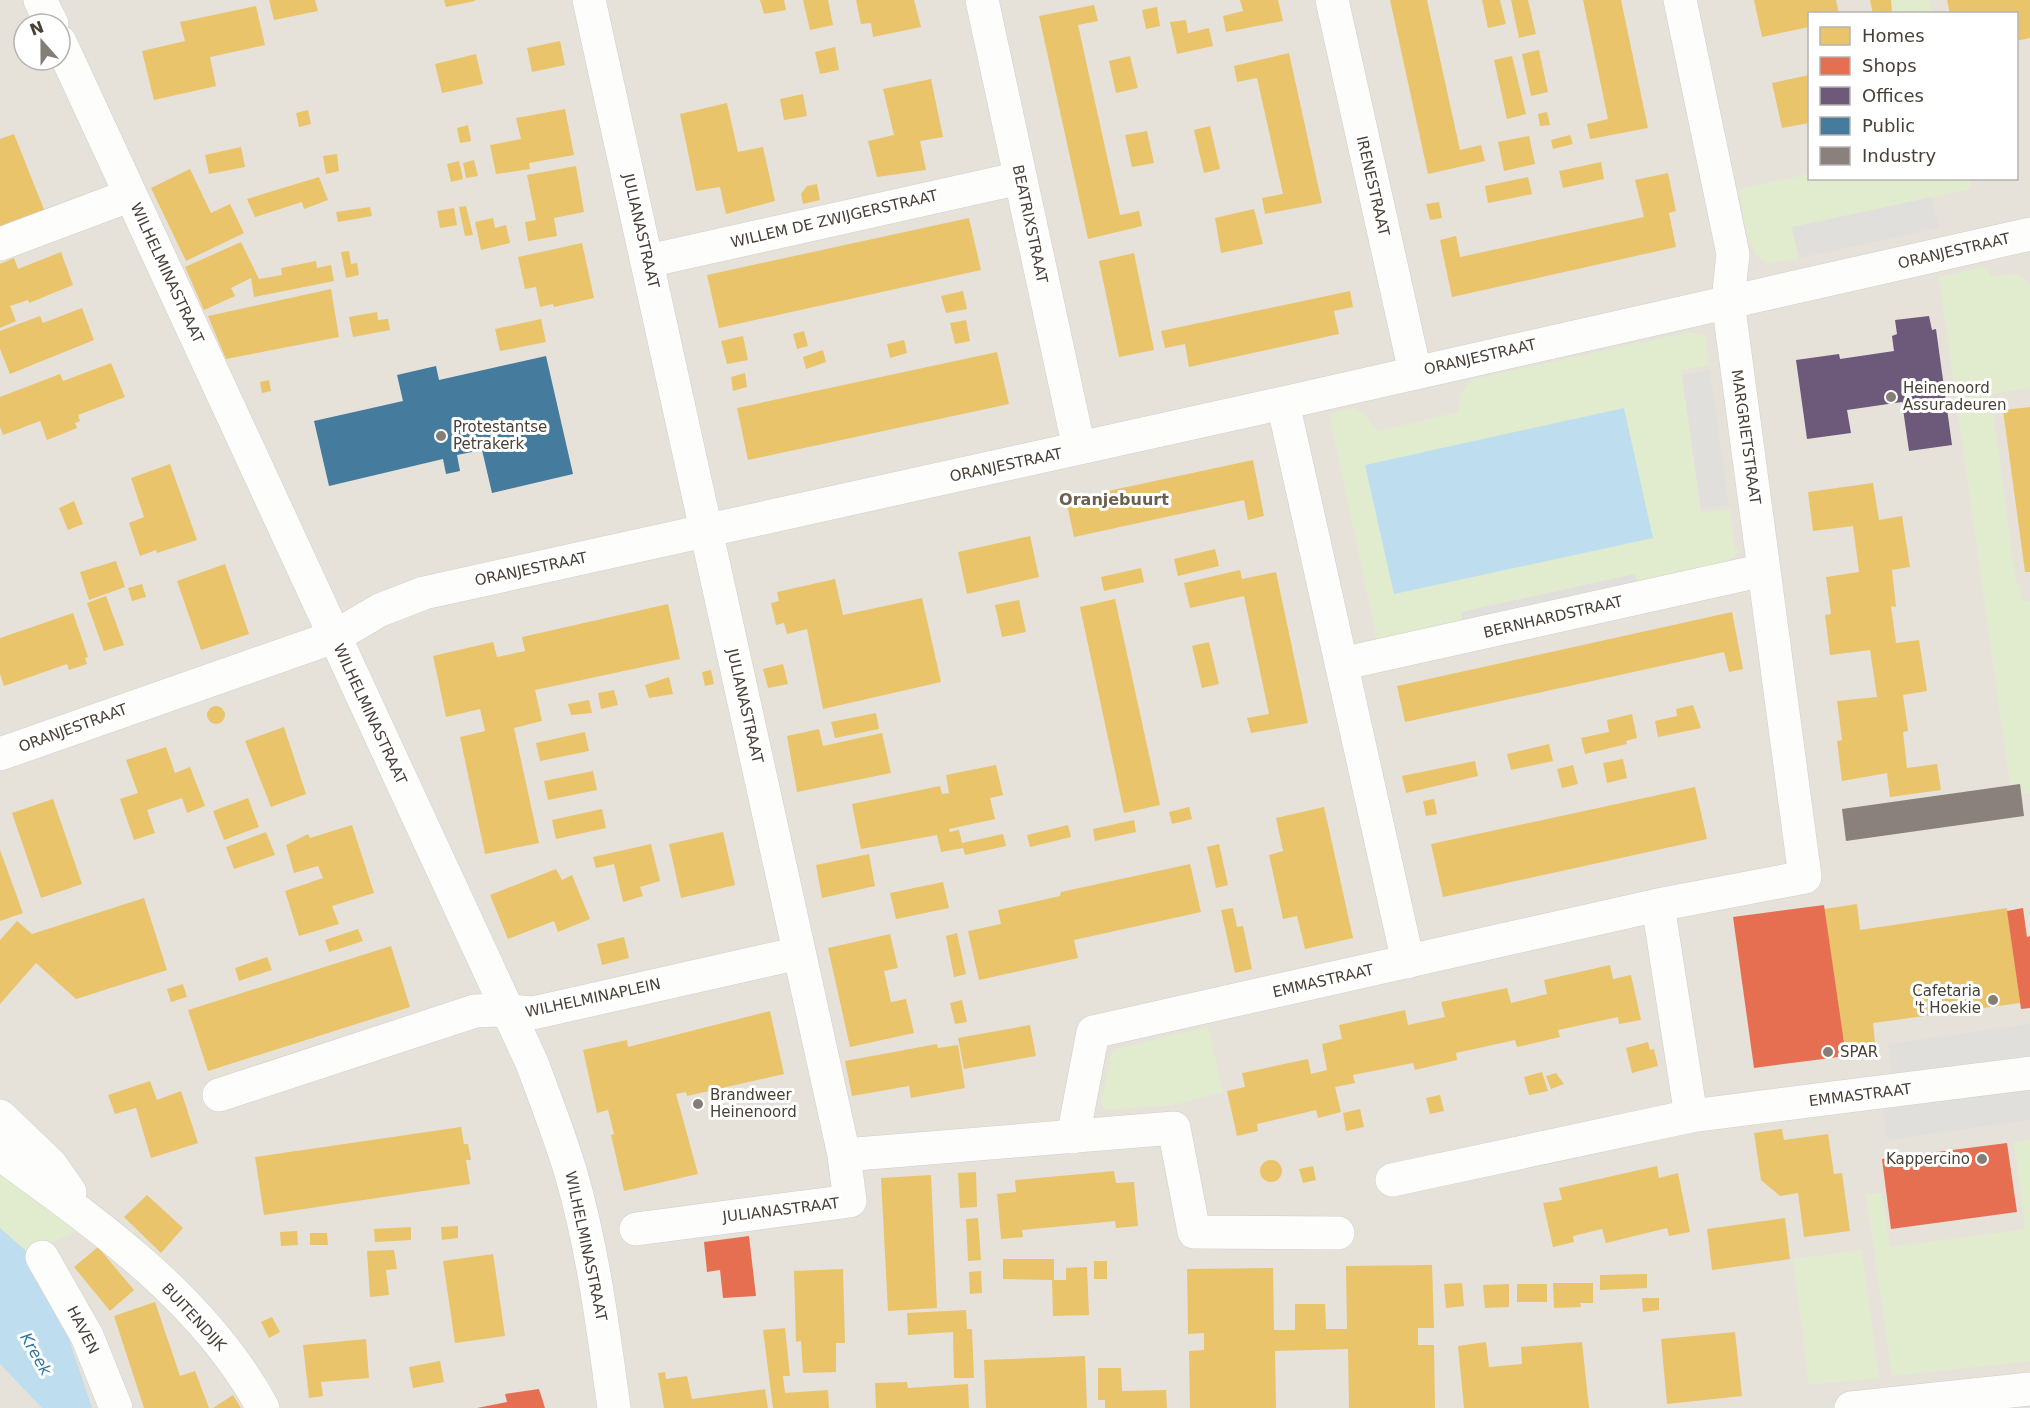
<svg xmlns="http://www.w3.org/2000/svg" width="2030" height="1408" font-family="'DejaVu Sans',sans-serif">
  <rect width="100%" height="100%" fill="#f2f0ed"/>
  <!-- residential -->
  <path fill="#e6e2da" fill-rule="evenodd" d="M0,0H2030V1408H0ZM1810,14H2016V178H1810ZM24,24H60V60H24Z"/>
  <!-- green -->
  <path fill="#e1ecce" d="M1891,0H1929L1932,13H1892Z
    M1809,174L1810,178L1969,179L1971,189L1792,227L1799,258L1766,263C1744,250 1744,212 1739,189Z
    M1987,266L1990,277C2007,274 2020,269 2030,286V388L1991,394L2016,583H2019L2023,602L2030,601V793L2021,794L2019,784L2010,785L1939,277Z
    M1689,332L1708,336L1706,340L1709,365L1681,370L1701,513L1730,509L1735,549L1740,552L1727,562L1637,583L1635,574L1461,612L1463,622L1377,640L1329,414L1355,408L1364,414L1377,431L1459,412L1460,395L1470,380Z
    M1208,1027L1223,1092L1173,1105L1106,1110L1101,1103L1111,1054L1117,1049Z
    M2030,1140V1361L1892,1376L1866,1195L1882,1193L1890,1247L2025,1229L2014,1142Z
    M0,1163L87,1227L49,1243L45,1240L25,1250L0,1228Z
    M1862,1250L1879,1378L1809,1385L1793,1259Z"/>
  <!-- parking -->
  <path fill="#e1dfdc" d="M1932,197L1939,228L1799,258L1792,227Z
    M1710,370L1729,505L1701,508L1682,375Z
    M1635,574L1637,583L1463,622L1461,612Z
    M2030,1024V1120L1887,1140L1878,1077L1891,1074L1888,1044Z"/>
  <!-- water -->
  <path fill="#bedeef" d="M1624,408L1653,538L1394,594L1365,465Z
    M0,1228L25,1250L44,1286L68,1336L92,1408H42L0,1364Z"/>
  <!-- homes -->
  <path fill="#e9c46a" d="M269,0H315L318,11L274,20Z
    M444,0H475V1L446,7Z
    M760,0H784L786,10L764,14Z
    M803,0H828L833,25L810,30Z
    M856,0H914L921,27L873,37L871,23L861,24Z
    M1240,0H1278L1283,21L1226,32L1223,16L1243,11Z
    M1390,0H1427L1460,150L1481,145L1485,161L1428,174Z
    M1482,0H1500L1506,24L1488,28Z
    M1511,0H1528L1536,34L1519,38Z
    M1583,0H1621L1648,128L1590,139L1587,124L1608,119Z
    M1754,0H1836L1839,14H1809V27L1762,37Z
    M1870,0H1891L1892,14H1873Z
    M1947,0H2030V38L2016,41V14H1950Z
    M1094,5L1098,21L1078,25L1120,215L1139,211L1142,226L1088,239L1039,16Z
    M256,6L265,45L210,57L216,86L154,100L142,51L185,41L180,22Z
    M1157,7L1160,26L1146,29L1142,10Z
    M1186,20L1188,33L1209,28L1213,46L1177,54L1170,22Z
    M560,41L565,65L532,72L527,48Z
    M835,47L839,70L820,74L815,52Z
    M1539,50L1548,92L1531,96L1522,54Z
    M1289,53L1322,203L1265,214L1262,198L1283,194L1257,78L1237,82L1234,66Z
    M476,54L483,84L442,93L435,64Z
    M1130,56L1138,88L1116,93L1109,61Z
    M1512,56L1526,114L1507,119L1494,60Z
    M1809,75V123L1782,128L1772,83Z
    M931,79L943,137L920,141L926,170L877,177L868,141L894,135L883,89Z
    M803,94L807,116L784,120L780,99Z
    M727,103L738,152L763,147L775,201L726,214L720,187L696,191L680,114Z
    M565,109L574,155L529,163L530,169L496,174L490,145L521,139L516,118Z
    M308,110L311,124L299,127L296,113Z
    M1547,112L1550,125L1540,126L1538,114Z
    M468,125L471,141L460,143L457,128Z
    M1210,126L1220,169L1204,173L1194,130Z
    M1147,131L1154,163L1132,167L1125,135Z
    M14,134L45,212L0,230V139Z
    M1570,135L1573,144L1553,149L1551,140Z
    M1529,136L1535,164L1504,171L1498,142Z
    M241,147L245,167L209,174L205,155Z
    M337,154L339,171L326,174L323,156Z
    M474,160L478,176L466,178L463,163Z
    M459,161L463,179L451,182L447,164Z
    M1601,162L1604,179L1563,188L1559,171Z
    M576,166L584,212L554,218L557,236L528,241L525,222L536,220L527,175Z
    M190,169L211,213L230,204L244,233L186,261L151,188Z
    M1668,173L1676,211L1669,213L1676,247L1452,297L1440,240L1456,236L1460,257L1644,217L1635,180Z
    M319,177L328,200L304,209L302,202L255,217L247,199Z
    M1528,177L1532,194L1488,203L1485,186Z
    M817,184L820,200L803,204L801,194L807,186Z
    M1439,202L1442,218L1430,220L1426,204Z
    M466,206L473,235L465,236L459,207Z
    M370,207L372,216L338,222L336,212Z
    M454,208L457,225L440,228L437,211Z
    M1254,209L1263,244L1221,253L1215,218Z
    M493,218L495,228L506,225L510,243L481,250L475,222Z
    M969,218L981,270L719,328L707,275Z
    M241,242L259,279L282,275L281,268L316,261L317,268L331,265L334,281L254,297L251,278L231,288L235,296L204,310L185,267Z
    M582,243L594,298L554,307L553,304L540,307L536,287L525,289L518,257Z
    M349,251L351,264L357,263L359,275L346,278L341,252Z
    M61,252L73,285L29,303L28,300L10,306L16,321L0,328V264L14,258L18,269Z
    M1134,253L1154,350L1119,357L1099,261Z
    M331,289L339,337L226,359L208,316Z
    M963,291L967,309L946,313L941,296Z
    M1350,291L1353,307L1334,311L1339,334L1189,367L1185,344L1165,348L1161,331Z
    M82,308L94,340L10,374L0,349V331L40,316L43,323Z
    M377,312L378,320L388,319L390,330L353,337L349,317Z
    M541,319L546,342L500,351L495,329Z
    M966,320L970,341L955,344L950,323Z
    M804,331L808,346L797,349L793,334Z
    M743,336L748,360L727,364L721,341Z
    M904,340L907,353L890,358L887,344Z
    M823,350L826,362L806,369L803,357Z
    M997,352L1009,404L748,460L737,408Z
    M111,363L125,397L78,415L80,421L75,423L77,428L47,440L40,421L3,435L0,427V397L60,374L63,381Z
    M745,373L747,387L733,391L731,377Z
    M269,380L271,391L262,393L260,382Z
    M2030,407V572H2025L2003,410Z
    M1253,460L1264,516L1248,520L1244,500L1074,537L1066,500Z
    M170,464L197,540L157,553L156,550L140,556L129,523L144,517L131,478Z
    M1873,483L1879,520L1902,516L1910,567L1892,570L1896,607L1891,606L1896,643L1919,640L1927,691L1903,695L1908,731L1903,732L1907,768L1937,764L1941,790L1890,797L1887,773L1842,781L1837,741L1842,740L1837,701L1877,697L1870,650L1830,655L1825,615L1831,614L1826,577L1859,572L1853,526L1813,531L1808,492Z
    M74,501L83,524L68,530L59,508Z
    M1030,536L1039,577L967,594L958,552Z
    M1215,549L1219,566L1178,576L1174,559Z
    M116,561L125,587L89,600L80,572Z
    M225,564L249,634L201,650L177,581Z
    M1141,568L1144,582L1104,591L1101,577Z
    M1240,570L1242,579L1276,572L1308,723L1251,733L1247,718L1269,714L1244,596L1190,608L1184,583Z
    M835,579L843,615L922,598L941,682L823,709L807,629L787,634L784,623L776,625L771,603L779,601L777,592Z
    M142,584L146,597L132,601L128,588Z
    M106,596L124,645L104,651L87,603Z
    M1115,599L1160,805L1124,813L1080,607Z
    M1019,600L1026,632L1002,637L995,605Z
    M668,604L680,659L535,690L542,721L514,728L539,843L485,854L460,737L485,731L480,709L446,717L433,656L493,642L497,657L525,651L522,637Z
    M1732,612L1743,669L1729,672L1724,652L1405,722L1397,686Z
    M73,613L88,657L85,658L87,664L69,670L67,664L4,686L0,674V638Z
    M1209,642L1219,684L1202,688L1192,646Z
    M783,664L788,684L768,688L763,669Z
    M711,670L714,684L705,686L702,672Z
    M669,677L673,694L649,698L645,685Z
    M614,690L618,705L601,709L598,693Z
    M589,700L592,713L571,715L568,704Z
    M1693,705L1701,728L1658,737L1655,721L1677,716L1676,709Z
    M207 715a9 9 0 1 1 18 0a9 9 0 1 1-18 0Z
    M876,713L879,729L835,738L831,722Z
    M1632,714L1637,738L1626,741L1627,744L1585,754L1581,738L1609,732L1607,720Z
    M284,727L306,794L271,807L245,741Z
    M819,729L823,746L882,733L891,773L797,792L787,736Z
    M585,732L589,751L540,761L536,743Z
    M1549,744L1553,761L1511,770L1507,754Z
    M166,747L175,773L190,767L205,806L187,813L182,798L147,810L155,833L134,840L120,799L138,793L126,760Z
    M1623,759L1627,778L1607,783L1603,763Z
    M1475,761L1478,776L1406,793L1402,776Z
    M996,765L1003,795L990,798L995,819L949,829L950,832L959,830L962,843L1003,834L1006,846L965,855L963,848L941,852L937,835L861,849L852,804L940,786L942,794L949,793L946,775Z
    M1573,765L1578,784L1562,788L1557,769Z
    M593,771L597,790L548,800L544,781Z
    M1695,787L1707,839L1443,897L1431,844Z
    M248,798L259,827L224,840L213,811Z
    M53,799L82,884L41,898L12,813Z
    M1434,799L1437,814L1426,816L1423,801Z
    M1189,807L1192,819L1172,824L1169,812Z
    M1324,807L1353,938L1305,949L1297,916L1283,919L1269,855L1283,851L1276,818Z
    M602,809L606,828L556,839L552,820Z
    M1134,820L1136,832L1095,841L1093,829Z
    M352,825L374,893L332,906L339,924L299,936L285,891L323,878L318,866L294,873L286,845L308,834L310,838Z
    M1068,825L1071,837L1030,847L1027,835Z
    M266,832L275,855L234,869L226,847Z
    M723,832L735,885L681,898L669,844Z
    M651,844L660,881L640,887L643,896L623,902L614,864L596,868L593,857Z
    M1219,844L1228,885L1216,888L1207,847Z
    M0,850L23,913L0,921Z
    M869,854L875,886L822,898L816,865Z
    M1190,864L1201,912L1074,940L1078,958L979,980L968,931L1001,924L998,910L1060,896L1061,892Z
    M556,869L562,880L572,875L590,919L558,932L554,921L508,939L490,895Z
    M943,882L949,908L896,919L890,893Z
    M144,898L167,970L76,999L36,963L0,1004V940L17,921L32,934Z
    M1857,904L1860,930L2007,908L2020,1003L1873,1023L1876,1052L1846,1056L1824,909Z
    M1233,908L1237,927L1243,926L1252,969L1235,973L1221,910Z
    M358,929L363,941L329,952L325,940Z
    M957,933L966,974L954,977L946,936Z
    M890,934L898,968L884,971L891,1002L906,999L914,1033L850,1047L828,948Z
    M624,937L629,958L602,965L597,944Z
    M391,946L410,1007L208,1071L188,1010Z
    M267,957L272,970L239,981L235,968Z
    M1610,965L1613,979L1631,975L1641,1020L1619,1024L1618,1017L1558,1030L1560,1037L1539,1042L1517,1047L1515,1040L1456,1053L1457,1060L1415,1070L1413,1063L1353,1075L1355,1083L1335,1087L1341,1112L1318,1118L1316,1110L1257,1124L1258,1131L1237,1136L1227,1091L1245,1087L1242,1073L1308,1059L1311,1074L1327,1070L1322,1044L1342,1039L1339,1025L1405,1010L1408,1025L1445,1017L1441,1002L1507,988L1511,1003L1547,994L1544,980Z
    M183,984L187,997L171,1002L167,989Z
    M962,1000L967,1022L955,1024L950,1003Z
    M770,1011L784,1074L687,1096L686,1092L676,1094L698,1174L624,1191L611,1135L614,1134L608,1110L597,1113L583,1050L627,1040L628,1047Z
    M1030,1025L1036,1056L964,1069L958,1038Z
    M1648,1042L1650,1050L1654,1049L1658,1066L1632,1073L1626,1048Z
    M937,1044L938,1048L958,1045L965,1088L911,1098L909,1086L852,1096L845,1061Z
    M1542,1072L1548,1091L1529,1095L1524,1077Z
    M1556,1073L1564,1084L1551,1089L1546,1076Z
    M150,1081L157,1100L181,1091L198,1143L151,1158L136,1108L115,1114L108,1095Z
    M1440,1095L1444,1111L1430,1114L1426,1098Z
    M1360,1109L1364,1127L1346,1131L1343,1113Z
    M461,1127L464,1144H468L471,1160H466L470,1184L264,1215L255,1157Z
    M1782,1129L1784,1140L1828,1134L1834,1174L1842,1173L1850,1231L1804,1237L1798,1193L1780,1196L1761,1180L1754,1133Z
    M1260 1171a11 11 0 1 1 22 0a11 11 0 1 1-22 0Z
    M1313,1166L1316,1180L1303,1183L1299,1169Z
    M1657,1166L1659,1178L1678,1173L1690,1232L1669,1236L1667,1228L1606,1243L1602,1229L1573,1236L1574,1242L1553,1247L1543,1203L1562,1200L1559,1188Z
    M1114,1171L1116,1183L1134,1182L1138,1226L1116,1228L1115,1221L1085,1224L1022,1230L1023,1237L1001,1239L997,1194L1016,1192L1015,1180Z
    M976,1172L977,1207L960,1208L958,1173Z
    M931,1175L937,1308L888,1311L881,1178Z
    M147,1195L183,1228L161,1253L124,1217Z
    M978,1218L981,1260L968,1261L966,1219Z
    M1785,1218L1790,1259L1712,1270L1707,1229Z
    M458,1226V1238L442,1240L441,1227Z
    M411,1227V1240L375,1242L374,1229Z
    M297,1231L298,1245L281,1246L280,1232Z
    M310,1233H327L328,1245H310Z
    M98,1247L134,1290L110,1311L74,1267Z
    M394,1250L397,1269L386,1270L389,1295L370,1297L367,1251Z
    M493,1254L505,1336L455,1343L443,1261Z
    M1003,1259H1054V1280H1066V1268L1087,1267L1089,1315L1053,1316L1052,1280L1003,1279Z
    M1094,1261H1107V1279H1094Z
    M1432,1265L1434,1328H1418V1345H1434L1435,1408H1349L1348,1349L1275,1351L1276,1408H1190L1189,1351L1204,1350V1333L1188,1334L1187,1269L1273,1268L1274,1330H1295V1304H1325L1326,1329H1347L1346,1266Z
    M843,1269L845,1343H836V1372L803,1373L801,1341L796,1342L794,1271Z
    M981,1271L982,1293L970,1294L969,1272Z
    M1647,1274V1288L1600,1290V1275Z
    M1462,1283L1464,1306L1446,1308L1444,1284Z
    M1553,1283H1593V1303H1580L1581,1307L1554,1308Z
    M1509,1284V1307L1485,1308L1483,1285Z
    M1517,1284H1547V1302H1517Z
    M1642,1298H1659V1310L1643,1312Z
    M155,1302L180,1376L195,1371L209,1408H144L114,1316Z
    M966,1310L967,1329H972L974,1378H954L953,1332L908,1335L907,1313Z
    M272,1317L280,1332L269,1338L261,1322Z
    M785,1328L790,1376H783L785,1393L828,1390L829,1408H773L763,1330Z
    M1735,1332L1742,1396L1667,1404L1661,1339Z
    M366,1339L369,1378L321,1382L323,1396L309,1398L303,1345Z
    M1486,1342L1489,1367L1522,1364L1521,1347L1582,1342L1589,1408H1464L1458,1346Z
    M1085,1356L1087,1408H986L984,1360Z
    M440,1361L444,1382L413,1388L409,1367Z
    M1098,1368H1121L1122,1391L1166,1390L1167,1408H1105V1400H1098Z
    M665,1372L666,1379L687,1376L692,1399L765,1389L768,1408H664L658,1373Z
    M907,1382L908,1388L968,1384L969,1408H876L875,1383Z
    M233,1395L241,1408H213Z"/>
  <!-- shops -->
  <path fill="#e76f51" d="M1824,905L1846,1056L1754,1068L1733,917Z
    M2023,908L2027,937L2030,936V1008L2021,1009L2007,911Z
    M2007,1143L2017,1212L1891,1229L1882,1159Z
    M749,1236L756,1296L723,1298L720,1270L707,1272L704,1242Z
    M539,1389L545,1408H477L507,1402L505,1394Z"/>
  <!-- offices -->
  <path fill="#6d597a" d="M1929,316L1932,330L1936,329L1952,445L1909,451L1902,402L1847,410L1851,433L1807,439L1796,360L1839,354L1840,359L1894,351L1892,336L1897,334L1895,320Z"/>
  <!-- public -->
  <path fill="#457b9d" d="M546,356L573,474L492,493L482,450L457,455L460,471L446,474L443,459L329,486L314,421L403,401L397,375L436,366L439,380Z"/>
  <!-- industry -->
  <path fill="#8a817c" d="M2020,784L2024,816L1846,841L1842,809Z"/>
  <g fill="none" stroke-linecap="round" stroke-linejoin="round">
    <!-- minor casing -->
    <g stroke="#d0ceca" stroke-width="34">
      <path id="minor" d="M40,0L52,24
        M589,0L844,1155L850,1201L636,1229
        M982,0L1079,448
        M1332,0L1415,372
        M60,42L532,1063C545,1098 559,1134 570,1170C593,1248 603,1328 614,1408
        M0,244L131,195
        M648,261L1020,178
        M1283,403L1408,962
        M1341,664L1764,570
        M0,754L334,637L380,610L424,593L1283,403L2030,234
        M1658,905L1805,877L1728,301L1733,254L1680,0
        M219,1095L475,1011L498,1010L533,1013L799,953
        M0,1116L51,1165L70,1192
        M1073,1137L1093,1032L1658,905L1691,1116
        M0,1154C98,1225 204,1299 263,1408
        M844,1155L1174,1128L1194,1232L1338,1233
        M1392,1180L1691,1116L2030,1073
        M42,1257L87,1336L116,1408
        M1851,1408L2030,1389"/>
    </g>
    <!-- minor -->
    <use href="#minor" stroke="#fdfdfc" stroke-width="33"/>
  </g>
  <!-- markers -->
  <g fill="#847e77" stroke="#fff" stroke-width="2">
    <circle cx="1891" cy="397" r="6"/>
    <circle cx="441" cy="436" r="6"/>
    <circle cx="1993" cy="1000" r="6"/>
    <circle cx="1828" cy="1052" r="6"/>
    <circle cx="698" cy="1104" r="6"/>
    <circle cx="1982" cy="1159" r="6"/>
  </g>
  <g text-anchor="middle" dominant-baseline="central" stroke-width="6" stroke-linejoin="round" paint-order="stroke">
    <!-- street labels -->
    <g font-size="15" fill="#494138" stroke="#fff">
      <text transform="translate(1373 186) rotate(77)">IRENESTRAAT</text>
      <text transform="translate(834 219) rotate(-13)">WILLEM DE ZWIJGERSTRAAT</text>
      <text transform="translate(1030 224) rotate(78)">BEATRIXSTRAAT</text>
      <text transform="translate(641 231) rotate(77)">JULIANASTRAAT</text>
      <text transform="translate(1954 251) rotate(-13)">ORANJESTRAAT</text>
      <text transform="translate(167 273) rotate(65)">WILHELMINASTRAAT</text>
      <text transform="translate(1480 357) rotate(-13)">ORANJESTRAAT</text>
      <text transform="translate(1746 437) rotate(82)">MARGRIETSTRAAT</text>
      <text transform="translate(1006 465) rotate(-12)">ORANJESTRAAT</text>
      <text transform="translate(531 569) rotate(-12)">ORANJESTRAAT</text>
      <text transform="translate(1553 617) rotate(-13)">BERNHARDSTRAAT</text>
      <text transform="translate(745 706) rotate(77)">JULIANASTRAAT</text>
      <text transform="translate(370 714) rotate(65)">WILHELMINASTRAAT</text>
      <text transform="translate(73 728) rotate(-20)">ORANJESTRAAT</text>
      <text transform="translate(1323 981) rotate(-13)">EMMASTRAAT</text>
      <text transform="translate(593 998) rotate(-12)">WILHELMINAPLEIN</text>
      <text transform="translate(1860 1095) rotate(-7)">EMMASTRAAT</text>
      <text transform="translate(781 1210) rotate(-7)">JULIANASTRAAT</text>
      <text transform="translate(586 1246) rotate(78)">WILHELMINASTRAAT</text>
      <text transform="translate(194 1317) rotate(47)">BUITENDIJK</text>
      <text transform="translate(83 1330) rotate(63)">HAVEN</text>
    </g>
    <!-- poi labels -->
    <g font-size="15" fill="#494138" stroke="#fff" text-anchor="start">
      <text x="1903" y="388">Heinenoord<tspan x="1903" dy="17">Assuradeuren</tspan></text>
      <text x="453" y="427">Protestantse<tspan x="453" dy="17">Petrakerk</tspan></text>
      <text x="1981" y="991" text-anchor="end">Cafetaria<tspan x="1981" dy="17">'t Hoekie</tspan></text>
      <text x="1840" y="1052">SPAR</text>
      <text x="710" y="1095">Brandweer<tspan x="710" dy="17">Heinenoord</tspan></text>
      <text x="1970" y="1159" text-anchor="end">Kappercino</text>
    </g>
    <!-- neighbourhood labels -->
    <g font-size="16" font-weight="bold" fill="#6b5f4f" stroke="#fff">
      <text x="1114" y="499">Oranjebuurt</text>
    </g>
    <!-- water labels -->
    <g font-size="16" font-style="italic" fill="#2e78a4" stroke="#fff">
      <text transform="translate(36 1354) rotate(60)">Kreek</text>
    </g>
  </g>
  <!-- legend -->
  <rect x="1808" y="12" width="210" height="168" fill="#ffffff" stroke="#b6b3af" stroke-width="1.5"/>
  <rect x="1820" y="27" width="30" height="18" fill="#e9c46a" stroke="#b6b3af" stroke-width="1.5"/>
  <text x="1862" y="42" font-size="18" fill="#494138">Homes</text>
  <rect x="1820" y="57" width="30" height="18" fill="#e76f51" stroke="#b6b3af" stroke-width="1.5"/>
  <text x="1862" y="72" font-size="18" fill="#494138">Shops</text>
  <rect x="1820" y="87" width="30" height="18" fill="#6d597a" stroke="#b6b3af" stroke-width="1.5"/>
  <text x="1862" y="102" font-size="18" fill="#494138">Offices</text>
  <rect x="1820" y="117" width="30" height="18" fill="#457b9d" stroke="#b6b3af" stroke-width="1.5"/>
  <text x="1862" y="132" font-size="18" fill="#494138">Public</text>
  <rect x="1820" y="147" width="30" height="18" fill="#8a817c" stroke="#b6b3af" stroke-width="1.5"/>
  <text x="1862" y="162" font-size="18" fill="#494138">Industry</text>
  <!-- north arrow -->
  <g transform="translate(42 42) rotate(339)"><circle r="28" fill="#ffffff" stroke="#b6b3af" stroke-width="1.5"/>
  <path d="M0-4.5L10 22L0 15L-10 22Z" fill="#847e77"/>
  <text y="-9" font-size="16" font-weight="bold" text-anchor="middle" fill="#494138">N</text>
  </g>
</svg>
